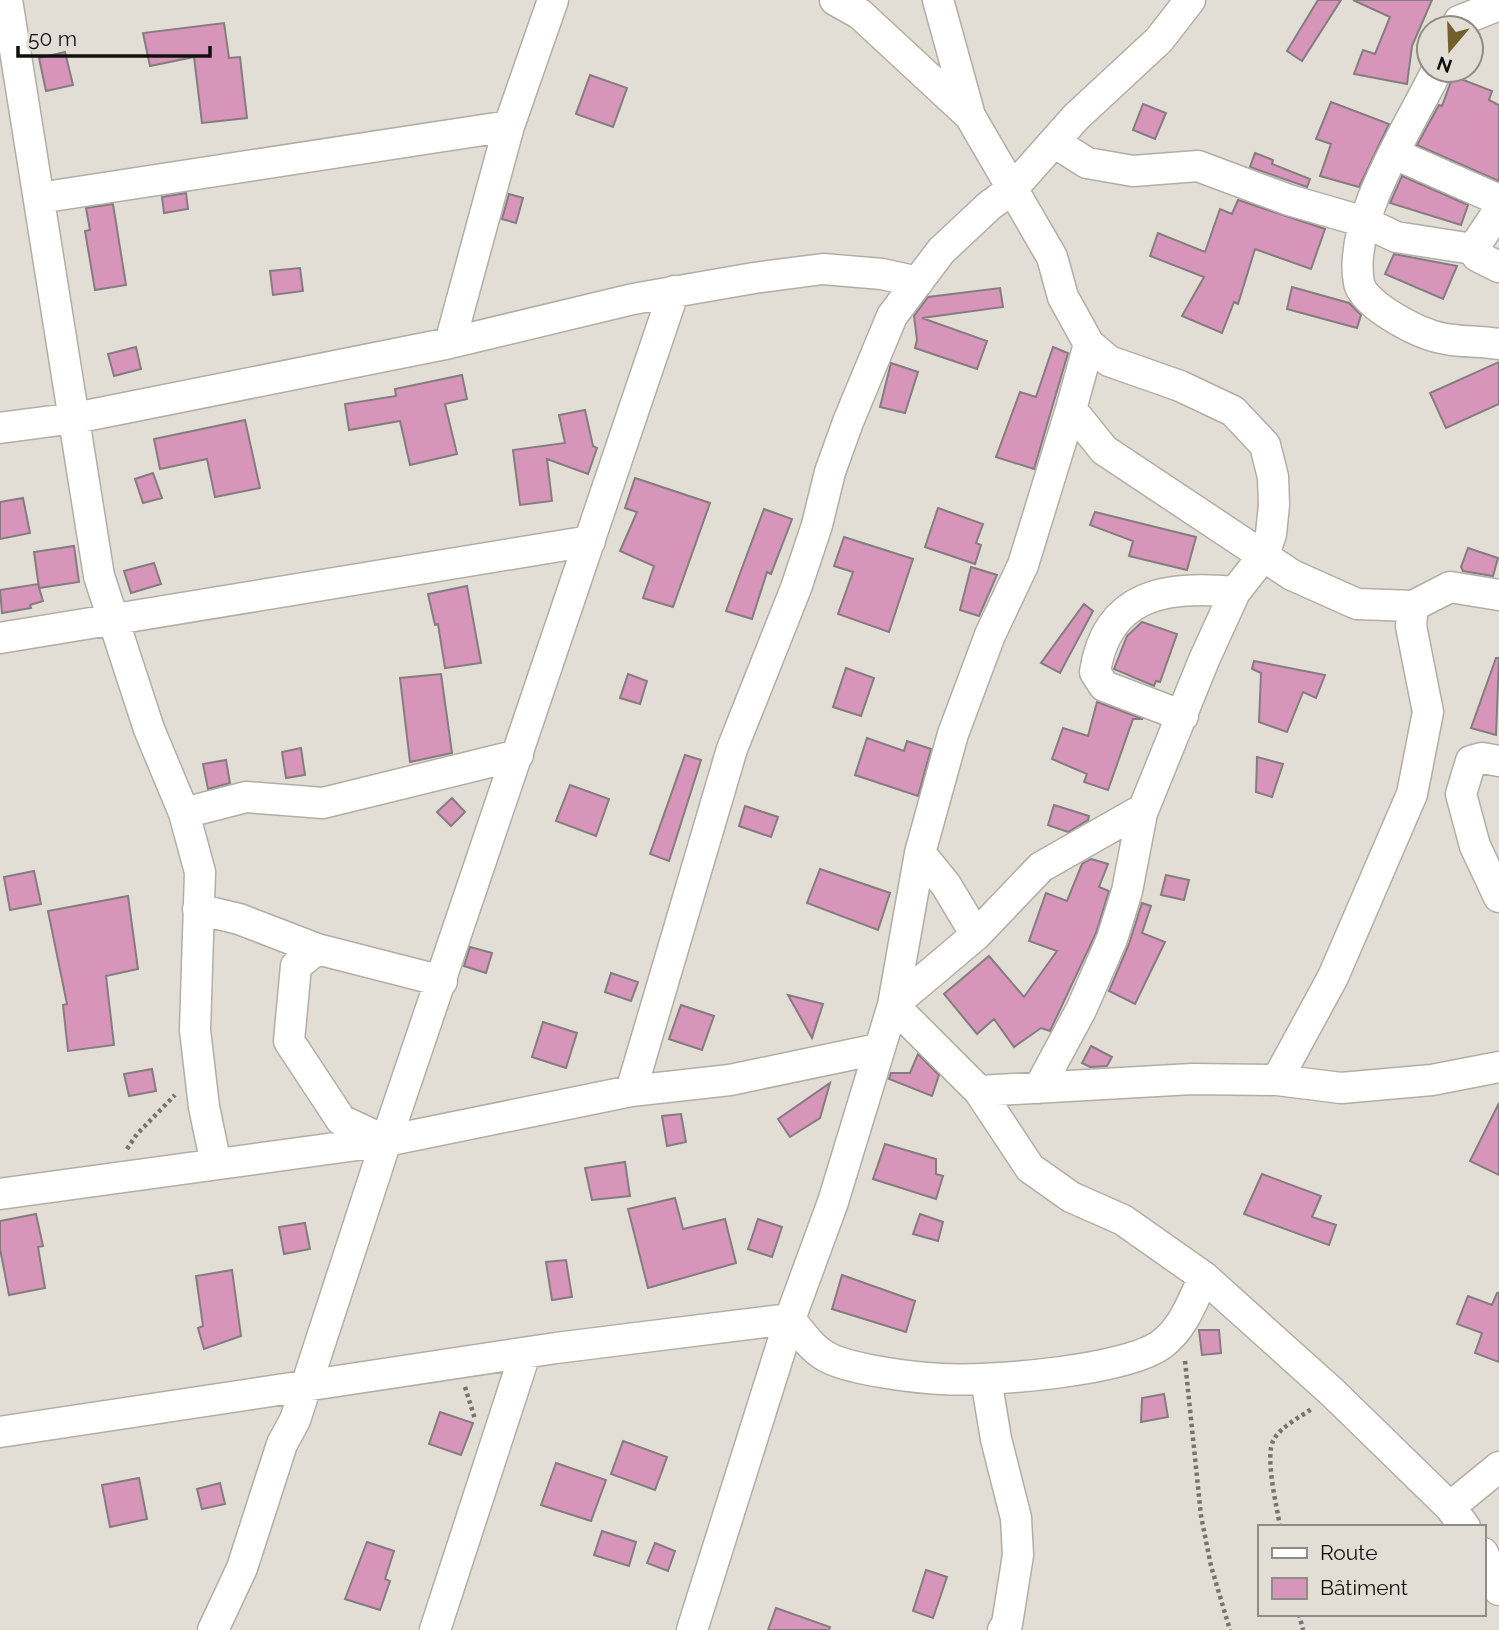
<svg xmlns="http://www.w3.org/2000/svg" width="1499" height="1630" font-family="Raleway,sans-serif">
  <rect width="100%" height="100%" fill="#e3ded5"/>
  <!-- building -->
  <path fill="#d796b9" stroke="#857c80" stroke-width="2" d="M1318,0H1341L1302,61L1287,51Z
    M1353,0H1432L1412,46L1407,84L1354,74L1363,50L1375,54L1390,17Z
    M224,23L229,58L240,57L247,118L202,123L194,57L150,66L143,33Z
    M65,52L73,85L46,91L39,58Z
    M590,75L627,88L613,127L576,114Z
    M1453,76L1492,91L1489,100L1499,105V181L1417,145L1439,105L1442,106Z
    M1331,102L1389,124L1359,187L1320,176L1331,144L1316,139Z
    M1143,104L1166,113L1155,139L1133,130Z
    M1255,153L1273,160L1272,164L1310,179L1307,187L1250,167Z
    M1402,176L1468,205L1461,225L1390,203Z
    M186,193L188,209L164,213L162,197Z
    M509,194L523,198L516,223L502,219Z
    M1238,200L1325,229L1311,269L1255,249L1238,304L1234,302L1222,333L1182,316L1204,277L1150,256L1158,233L1205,252L1220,209L1232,214Z
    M113,204L126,285L95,290L85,231L90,230L86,208Z
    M1394,254L1457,266L1443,299L1385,274Z
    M300,268L303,291L273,295L270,271Z
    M1292,287L1349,303L1361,315L1357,328L1287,309Z
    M1000,288L1003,307L922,318L987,341L977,369L915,348L917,340L914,316L928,297Z
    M136,347L141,369L114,376L108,354Z
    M1053,347L1068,353L1034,469L996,457L1020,392L1036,397Z
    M1499,362V404L1446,428L1430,393Z
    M891,363L918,372L905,413L880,407Z
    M462,375L467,399L445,404L457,454L410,465L400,421L349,430L345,404L396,396L395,389Z
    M585,410L593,446L597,448L588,474L547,459L552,501L520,505L513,450L565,443L559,415Z
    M245,420L260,488L215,497L207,459L160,469L154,439Z
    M153,473L162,498L143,503L135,479Z
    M635,478L710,503L673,607L643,598L654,566L620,551L637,512L625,508Z
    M23,498L30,533L0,539V502Z
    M938,508L983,524L976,543L981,545L975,564L925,547Z
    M764,509L792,519L771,574L767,572L752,619L726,611Z
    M1095,512L1196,537L1187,570L1129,556L1133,541L1090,525Z
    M844,537L913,559L889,632L838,614L853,572L834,566Z
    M74,546L79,582L39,588L34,552Z
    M1468,548L1498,558L1493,576L1463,571L1461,567Z
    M154,563L161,584L131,593L124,571Z
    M971,567L997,575L979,616L960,610Z
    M38,584L43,601L30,605L31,608L2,613L0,590Z
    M467,586L481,663L445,668L438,624L435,625L428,594Z
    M1084,604L1093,611L1060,673L1041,663Z
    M1142,622L1177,634L1160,682L1156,681L1154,686L1114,669L1127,636Z
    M1496,658H1499L1496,735L1471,728Z
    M1254,661L1325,675L1316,698L1303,692L1287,732L1259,722L1261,673L1252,669Z
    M846,668L874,678L861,716L833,707Z
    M441,674L452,753L410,762L400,678Z
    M628,674L647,681L640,704L620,698Z
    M1097,702L1143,719H1133L1108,790L1084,782L1087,774L1052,759L1063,728L1088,736Z
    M867,738L904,751L907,741L931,749L918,796L855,775Z
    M301,748L305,775L286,778L282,752Z
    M685,755L701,760L669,861L650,854Z
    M1257,757L1283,764L1272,797L1256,792Z
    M226,760L230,783L208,789L203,764Z
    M570,785L609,799L596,836L556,821Z
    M452,798L465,812L451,826L437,812Z
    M1054,805L1089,816L1088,820L1068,832L1048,825Z
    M745,806L778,817L771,837L739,826Z
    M1091,859L1108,864L1099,887L1109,891L1096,933L1050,1031L1041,1028L1014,1047L994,1019L977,1034L944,994L989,956L1024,997L1057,951L1029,941L1046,893L1067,901L1082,864Z
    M820,869L890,893L878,930L807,903Z
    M34,871L41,904L10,910L4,877Z
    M1166,875L1189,880L1184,900L1161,895Z
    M128,896L138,969L106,976L114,1045L68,1051L63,1005L67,1004L48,911Z
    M1142,903L1151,906L1142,933L1165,942L1135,1004L1109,991L1129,944Z
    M470,947L492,953L486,973L464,966Z
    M611,973L638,982L631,1001L605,992Z
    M788,995L823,1004L812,1038Z
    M681,1005L714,1016L702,1050L669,1039Z
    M543,1022L577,1033L566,1068L532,1057Z
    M1091,1046L1112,1057L1107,1066L1090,1067L1082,1063Z
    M918,1054L939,1075L932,1096L889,1079L891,1073H910Z
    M152,1069L156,1091L129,1096L124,1074Z
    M830,1083L820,1118L790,1137L778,1119Z
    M1499,1103V1175L1470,1161Z
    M681,1114L686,1142L667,1146L662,1116Z
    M885,1144L936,1159V1174L943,1176L936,1199L873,1179Z
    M625,1162L630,1196L592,1200L585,1168Z
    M1262,1174L1321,1196L1312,1217L1336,1225L1329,1245L1244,1214Z
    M675,1198L683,1229L725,1219L736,1263L648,1288L628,1209Z
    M36,1214L43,1246L38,1247L45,1288L9,1295L0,1249V1221Z
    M920,1214L943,1222L938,1241L913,1234Z
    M758,1219L782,1227L772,1257L748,1249Z
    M305,1223L310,1249L284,1254L279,1227Z
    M566,1260L572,1297L552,1300L546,1262Z
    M232,1270L241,1336L204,1349L198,1328L203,1326L196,1276Z
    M842,1275L915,1301L906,1332L832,1309Z
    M1497,1293H1499V1362L1475,1353L1482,1333L1457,1324L1468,1296L1492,1305Z
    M1199,1330H1219L1221,1353L1202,1355Z
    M1164,1394L1168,1417L1141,1422L1142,1398Z
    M440,1412L473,1423L461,1455L429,1444Z
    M623,1441L667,1457L655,1490L611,1474Z
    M556,1463L606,1480L591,1521L541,1505Z
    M139,1478L147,1519L110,1527L102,1485Z
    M220,1483L225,1504L202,1509L197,1489Z
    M602,1531L636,1542L629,1566L594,1555Z
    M367,1542L394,1551L385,1579L390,1581L380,1610L345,1599Z
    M655,1543L675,1551L668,1571L647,1563Z
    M926,1570L947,1577L933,1618L913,1611Z
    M776,1608L830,1627L829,1630H768Z"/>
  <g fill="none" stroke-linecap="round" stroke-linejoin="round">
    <!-- street casing -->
    <g stroke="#b2ada5" stroke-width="33">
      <path id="street" d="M7,0L99,576L149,729L184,813L200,872L195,1030L204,1107L216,1164
        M835,0L860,14L970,116
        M938,0L970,116L1052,257L1063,297L1089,344L1109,361L1180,386L1233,411L1265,445L1273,477L1274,505L1271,534L1264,555L1235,592L1204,660L1142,813L1127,891L1112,939L1081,1010L1039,1088
        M1456,28L1459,21L1499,5
        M1437,70C1410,126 1347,220 1359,283C1363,304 1412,329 1430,335C1452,343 1476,340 1499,344
        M1054,142L1087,163L1133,171L1198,166L1289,200L1365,222L1396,237L1473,249L1477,256L1499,267
        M1395,154L1499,200
        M39,198L509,126
        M1473,249L1499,210
        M450,343L509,126L553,0
        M1089,344L1071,409L1104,450L1292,575L1357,604L1413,606L1450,587L1499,595
        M0,428L75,418L450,343L633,299L754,278L823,269L882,274L918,282
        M0,638L590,541
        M1183,716L1104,686L1095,672C1107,593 1168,585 1235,592
        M1499,761L1482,758L1471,761L1461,794L1475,846L1499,897
        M184,813L246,797L323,803L518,755
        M198,909L239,919L317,949L442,981
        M976,935L1041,867L1143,809
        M317,949L296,966L289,1041L341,1120L386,1141
        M893,1005L979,1091L1030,1168L1071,1197L1123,1220L1204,1277L1333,1393L1450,1507L1465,1527
        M893,1005L976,935L946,885L920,853L953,734L990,635L1023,565L1071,409
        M1277,1080L1333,977L1412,794L1428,712L1411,626L1413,606
        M631,1091L732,749L796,588L817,525L830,472L848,422L892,316L941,251L989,206L1013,188L1076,117L1159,40L1190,0
        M979,1091L1192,1079L1277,1080L1341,1088L1432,1080L1499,1067
        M0,1194L386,1141L631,1091L730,1080L878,1049
        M986,1379L996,1439L1016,1518L1018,1555L1007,1624L1003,1630
        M0,1432L556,1348L790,1319C802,1334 813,1351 831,1359C855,1370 915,1378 942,1379C988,1382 1126,1371 1162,1344C1184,1327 1192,1302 1204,1277
        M1450,1507L1499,1467
        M1483,1553L1499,1590
        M213,1630L242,1568L282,1444L295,1420L386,1141L674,291
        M435,1630L525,1354
        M692,1630L790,1319L833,1202L893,1005L920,853"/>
    </g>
    <!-- path -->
    <path stroke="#77746e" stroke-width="4.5" stroke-dasharray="3.5 3.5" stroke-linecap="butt" d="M127,1149L137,1134L175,1095
      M1185,1361L1201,1516L1211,1566L1230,1630
      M465,1387L475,1419
      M1280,1527C1277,1506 1264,1456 1274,1439C1282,1426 1300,1417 1313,1408
      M1299,1614L1303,1630"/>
    <!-- street -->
    <use href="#street" stroke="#fff" stroke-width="30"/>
  </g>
  <!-- legend -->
  <rect x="1258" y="1525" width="228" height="91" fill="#e3ded5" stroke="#8f8b85" stroke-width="2"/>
  <rect x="1272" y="1548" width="35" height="10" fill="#ffffff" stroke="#8f8b85" stroke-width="2"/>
  <text x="1320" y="1560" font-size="21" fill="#100f0c">Route</text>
  <rect x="1272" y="1578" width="35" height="21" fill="#d796b9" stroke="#8f8b85" stroke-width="2"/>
  <text x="1320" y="1595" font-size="21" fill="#100f0c">Bâtiment</text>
  <!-- north arrow -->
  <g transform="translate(1450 49) rotate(199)"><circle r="33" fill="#e3ded5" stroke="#8f8b85" stroke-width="2"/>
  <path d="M0-5L12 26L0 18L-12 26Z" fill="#71602e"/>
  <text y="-10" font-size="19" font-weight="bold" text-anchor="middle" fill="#100f0c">N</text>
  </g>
  <!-- scale -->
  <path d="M18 46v10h192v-10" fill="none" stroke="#100f0c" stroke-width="3.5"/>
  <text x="28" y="46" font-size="21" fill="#100f0c" stroke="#e3ded5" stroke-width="5" paint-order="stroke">50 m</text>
</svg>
